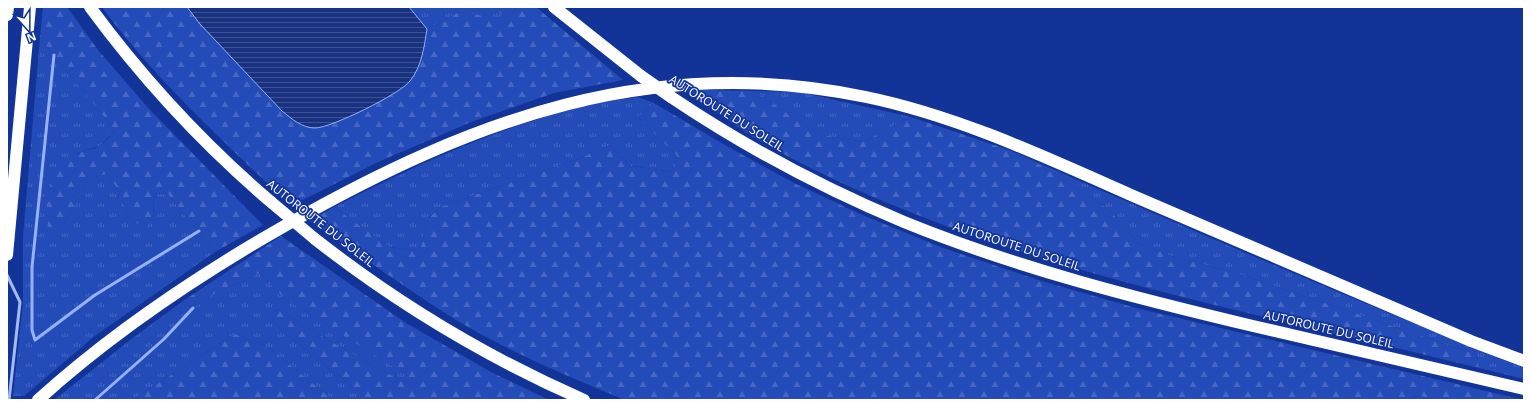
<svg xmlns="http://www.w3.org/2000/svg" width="1531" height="407" font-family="'Open Sans',sans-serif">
  <defs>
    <pattern id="grass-tufts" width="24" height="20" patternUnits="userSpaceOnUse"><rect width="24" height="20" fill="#244cb8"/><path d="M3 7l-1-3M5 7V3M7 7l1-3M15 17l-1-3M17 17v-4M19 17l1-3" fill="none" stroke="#4567c3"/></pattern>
    <pattern id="forest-firs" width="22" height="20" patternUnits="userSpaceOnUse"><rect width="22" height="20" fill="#244cb8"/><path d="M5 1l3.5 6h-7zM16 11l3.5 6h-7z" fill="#4567c3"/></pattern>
    <pattern id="water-rules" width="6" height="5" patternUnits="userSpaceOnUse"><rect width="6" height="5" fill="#183280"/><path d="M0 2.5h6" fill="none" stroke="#3b5193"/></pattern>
  </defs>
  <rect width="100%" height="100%" fill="#123499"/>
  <!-- grass -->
  <path fill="url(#grass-tufts)" d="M409,7H492L508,20L459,12L427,29Z
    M40,38L115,130L100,146L78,153L62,228L89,178L108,174L119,192L130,218L145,229L154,214L153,193L168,194L215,252L96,335L24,396H13L23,302V236Z
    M754,91L800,92L911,117L863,142L818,134Z
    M638,97L654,103L638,117L677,156L674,172L631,166L610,145L578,159L440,207L428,219L420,251L389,247L334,207C414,166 496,128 584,106C601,102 620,100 638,97Z
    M1032,160C1195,232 1358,302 1524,368V379L1479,368L1477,355L1236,273L1171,256L1137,243L1117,218L1101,204Z
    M260,273L284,298L420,383L408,384L366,362L276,309L273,323L369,400H333L265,345L235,334L132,400H54L134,337L183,301L193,308L212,295Z
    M1421,396L1434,400H1372Z"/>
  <!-- forest -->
  <path fill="url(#forest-firs)" d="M43,7H67L98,50L149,109L263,225L215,252L168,194L153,193L154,214L145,229L130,218L119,192L108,174L89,178L62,228L48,229C45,198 47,172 77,154C84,150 93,150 100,146C105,142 111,135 115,130L40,38Z
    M102,7H187L200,24L282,111L423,53L427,29L459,12L507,19L492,7H536L623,80L554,93L471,122L378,162L291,206C225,142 157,82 102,7Z
    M705,90L754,91L818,134L863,142L911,117L1009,150L1032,160L1101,204L1117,218L1137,243L1171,256L1236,273L1477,355L1479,368C1237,307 985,266 765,144C738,129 713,109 688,91Z
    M654,103L723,144L794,183L867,217L943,248L1038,280L1136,308L1524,400H1434L1421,396L1372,400H625C567,376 507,351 453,318C404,287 357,253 310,221L334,207L389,247L420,251L428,219L440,207L578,159L610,145L631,166L674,172L677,156L638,117Z
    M281,236L406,323L491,372L549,400H369L273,323L276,309L366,362L408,384L419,383L284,298L260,273L212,295L193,308L183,301Z
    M235,334L265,345L333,400H132Z"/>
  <!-- water -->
  <path fill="url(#water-rules)" stroke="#96b1f7" d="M187,7H409L427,29C424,47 422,66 410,81C400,94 331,128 315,128C302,128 292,119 282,111L200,24Z"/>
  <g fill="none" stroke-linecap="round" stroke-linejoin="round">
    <!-- stream -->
    <path stroke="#96b1f7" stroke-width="3" d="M54,55L32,267V330L35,340L95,295L199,231
      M95,400L164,339L193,308"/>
    <!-- service -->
    <path stroke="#a4baf4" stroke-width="3" d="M7,275L20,302L9,400"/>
    <!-- motorway -->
    <path stroke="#fff" stroke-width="12" d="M90,7C143,79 203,144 271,202
      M554,7L641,76
      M7,15L8,7
      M671,97C744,146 822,188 904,222C1017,268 1135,298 1253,326C1343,347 1434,368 1524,389
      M315,239C398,304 488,358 584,400
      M7,255L30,7
      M38,400C113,332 200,274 288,224C471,120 653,52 866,97C958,116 1045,157 1131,195C1245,243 1358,292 1471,341L1524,361"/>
    <!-- motorway-bridge -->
    <path stroke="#fff" stroke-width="12" d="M641,76L671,97
      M271,202L315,239"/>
  </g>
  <g text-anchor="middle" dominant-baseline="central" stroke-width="3.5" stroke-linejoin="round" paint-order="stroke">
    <!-- street labels -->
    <g font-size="12" fill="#fff" stroke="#123499">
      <text transform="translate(727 113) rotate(32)">AUTOROUTE DU SOLEIL</text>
      <text transform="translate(321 223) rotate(38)">AUTOROUTE DU SOLEIL</text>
      <text transform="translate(1017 246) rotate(18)">AUTOROUTE DU SOLEIL</text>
      <text transform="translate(1329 329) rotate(13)">AUTOROUTE DU SOLEIL</text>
    </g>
  </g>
  <!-- border -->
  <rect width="1531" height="407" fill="none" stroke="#ffffff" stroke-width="16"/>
  <!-- north arrow -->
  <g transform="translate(28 28) rotate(159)" stroke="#123499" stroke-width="3" paint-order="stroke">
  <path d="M0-3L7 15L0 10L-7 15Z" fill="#ffffff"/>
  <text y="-6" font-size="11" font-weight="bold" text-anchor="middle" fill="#ffffff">N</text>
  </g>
</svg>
